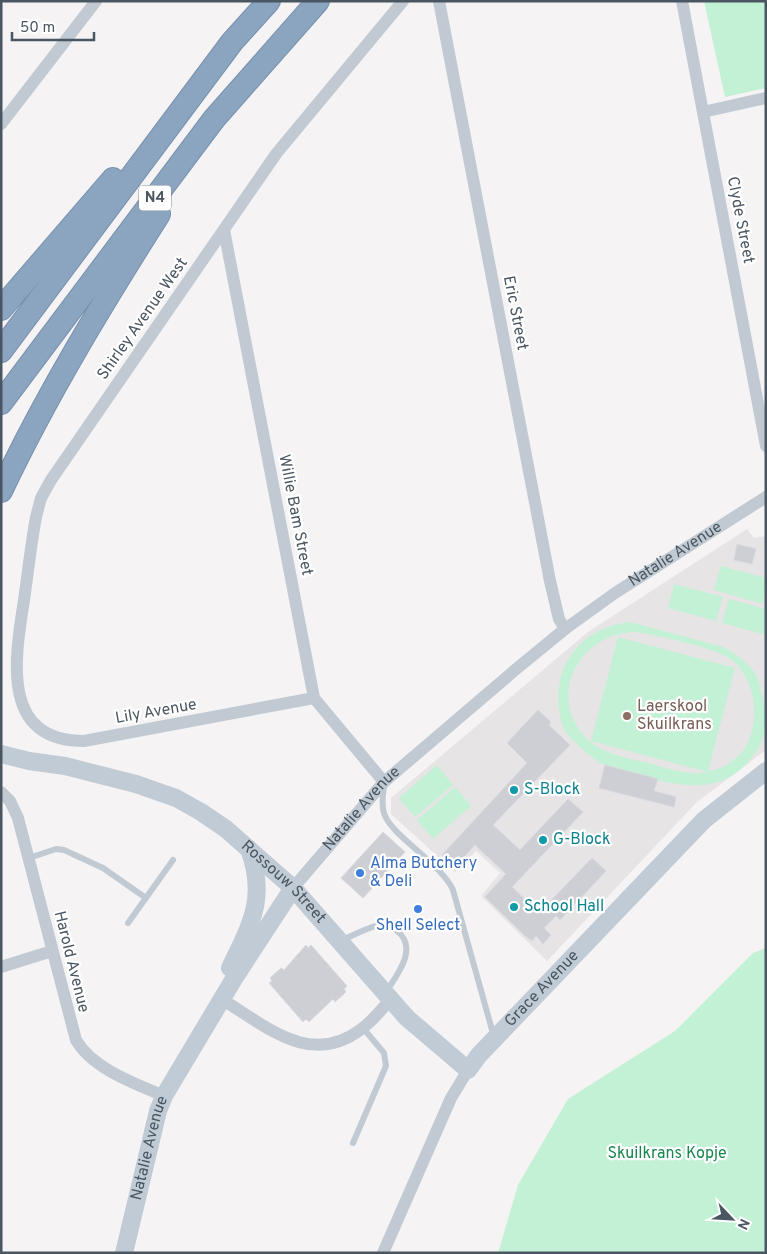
<svg xmlns="http://www.w3.org/2000/svg" width="767" height="1254" font-family="Overpass,sans-serif">
  <rect width="100%" height="100%" fill="#f5f3f3"/>
  <!-- education -->
  <path fill="#e6e4e5" d="M747,529L754,538L766,536V750L697,802L547,961L481,896L500,873L476,851L455,872L391,814V798L588,632Z"/>
  <!-- green -->
  <path fill="#c3f1d5" fill-rule="evenodd" d="M704,1H766V88L725,97Z
    M721,566L766,578L763,604L714,590Z
    M674,584L723,597L716,621L668,608Z
    M729,599L766,609V635L722,623Z
    M630,622L723,647C735,653 747,662 755,673C758,678 760,685 761,691C765,702 767,721 765,732C759,753 741,774 721,781C683,794 638,773 602,764C592,758 567,737 563,727C546,674 576,628 630,622ZM636,632C659,636 714,647 732,660C767,690 762,764 708,771L735,668L618,637L591,741L708,772C688,776 670,769 652,764C629,758 602,755 585,737C546,694 581,632 636,632Z
    M437,765L453,785L415,817L399,798Z
    M455,787L471,806L433,839L417,820Z
    M766,948V1253H498L518,1185L568,1099L675,1031L753,953Z"/>
  <!-- building -->
  <path fill="#cdcfd5" stroke="#d7d9de" d="M737,544L756,549L752,564L734,560Z
    M538,710L551,722L549,725L570,745L493,825L520,850L568,799L583,812L512,887L539,913L592,858L606,871L560,920L556,916L544,928L551,935L543,944L536,936L532,941L524,935L485,897L506,874L475,845L462,859L459,856L452,864L442,855L527,763L507,743Z
    M605,765L658,779L654,791L676,797L674,807L599,788Z
    M383,832L405,852L363,898L341,878Z
    M306,945L308,948L311,945L347,986L344,989L346,992L335,1002L333,999L309,1022L306,1019L303,1022L269,983L272,981L270,978L281,968L284,970Z"/>
  <g fill="none" stroke-linecap="round" stroke-linejoin="round">
    <!-- highway casing -->
    <g stroke="#7690ad" stroke-width="24">
      <path id="highway" d="M1,309L113,179
        M1,351L232,42L269,1
        M1,403L214,119L318,1
        M1,491C47,394 102,304 159,214"/>
    </g>
    <!-- lane -->
    <path stroke="#c1cad2" stroke-width="6" d="M384,786C383,795 381,804 384,813C390,835 441,863 453,890L494,1037
      M29,858L56,849L64,850L103,868L146,898
      M128,923L173,860
      M340,941C353,936 371,925 384,924C390,924 393,927 397,931C419,948 397,975 386,992
      M353,1143L386,1066L384,1053L363,1028"/>
    <!-- street -->
    <g stroke="#c1cad2" stroke-width="12">
      <path d="M439,1L550,581L559,619L565,629"/>
      <path d="M682,1L766,446"/>
      <path d="M703,112L766,98"/>
      <path d="M1,124L96,1"/>
      <path d="M224,230L314,698L384,782"/>
      <path d="M314,698L84,741C0,741 15,658 24,600C28,572 31,544 36,517L41,498L51,480L276,154L403,1"/>
      <path d="M1,792L10,801L18,818L76,1040C93,1069 134,1083 164,1096"/>
      <path id="s1" d="M293,888L384,782L515,670L565,629L615,593L766,497"/>
      <path d="M1,967L52,951"/>
      <path d="M221,999C264,1024 309,1068 360,1030C372,1022 381,1010 390,1000"/>
      <path d="M383,1253L451,1098L468,1070"/>
    </g>
    <!-- secondary -->
    <g stroke="#c1cbd6" stroke-width="18">
      <path id="s2" d="M1,754L29,761L65,766L136,784L176,798L201,812L226,829L293,888L407,1018L468,1070L479,1055L704,820L766,771"/>
      <path d="M230,968C251,924 267,898 249,849"/>
      <path id="s3" d="M124,1253L158,1111L164,1096L235,977L293,888"/>
    </g>
    <!-- highway -->
    <use href="#highway" stroke="#8ba5c1" stroke-width="22"/>
  </g>
  <!-- markers -->
  <circle fill="#8d6e63" stroke="#fff" stroke-width="2" cx="627" cy="716" r="5"/>
  <g fill="#0f9aa8" stroke="#fff" stroke-width="2">
    <circle cx="514" cy="790" r="5"/>
    <circle cx="543" cy="840" r="5"/>
    <circle cx="514" cy="907" r="5"/>
  </g>
  <g fill="#3f7fe0" stroke="#fff" stroke-width="2">
    <circle cx="360" cy="873" r="5"/>
    <circle cx="418" cy="909" r="5"/>
  </g>
  <g text-anchor="middle" dominant-baseline="central" stroke-width="4.5" stroke-linejoin="round" paint-order="stroke">
    <!-- shield labels -->
    <rect fill="#fff" stroke="#808990" stroke-width="1" x="139" y="185.5" width="32" height="25" rx="4"/>
    <g font-size="15" font-weight="bold" fill="#4a5661">
      <text x="155" y="198">N4</text>
    </g>
    <!-- street labels -->
    <g font-size="16" fill="#4a5661" stroke="#fff">
      <text transform="translate(740 220) rotate(79)">Clyde Street</text>
      <text transform="translate(515 313) rotate(79)">Eric Street</text>
      <text transform="translate(143 319) rotate(-55)">Shirley Avenue West</text>
      <text transform="translate(295 515) rotate(79)">Willie Bam Street</text>
      <text stroke="none"><textPath href="#s1" startOffset="510">Natalie Avenue</textPath></text>
      <text transform="translate(156 712) rotate(-10)">Lily Avenue</text>
      <text stroke="none"><textPath href="#s1" startOffset="105">Natalie Avenue</textPath></text>
      <text stroke="none"><textPath href="#s2" startOffset="318">Rossouw Street</textPath></text>
      <text transform="translate(71 962) rotate(76)">Harold Avenue</text>
      <text stroke="none"><textPath href="#s2" startOffset="692">Grace Avenue</textPath></text>
      <text stroke="none"><textPath href="#s3" startOffset="108">Natalie Avenue</textPath></text>
    </g>
    <!-- education labels -->
    <g font-size="16" fill="#785e54" stroke="#fff" text-anchor="start">
      <text x="637" y="707">Laerskool<tspan x="637" dy="18">Skuilkrans</tspan></text>
    </g>
    <!-- culture labels -->
    <g font-size="16" fill="#0d838f" stroke="#fff" text-anchor="start">
      <text x="524" y="790">S-Block</text>
      <text x="553" y="840">G-Block</text>
      <text x="524" y="907">School Hall</text>
    </g>
    <!-- shop labels -->
    <g font-size="16" fill="#366cbe" stroke="#fff" text-anchor="start">
      <text x="370" y="864">Alma Butchery<tspan x="370" dy="18">&amp; Deli</tspan></text>
      <text x="418" y="926" text-anchor="middle">Shell Select</text>
    </g>
    <!-- park labels -->
    <g font-size="16" fill="#17864f" stroke="#fff">
      <text x="667" y="1154">Skuilkrans Kopje</text>
    </g>
  </g>
  <!-- border -->
  <rect width="767" height="1254" fill="none" stroke="#4a5661" stroke-width="5"/>
  <!-- north arrow -->
  <g transform="translate(732 1219) rotate(115)" stroke="#ffffff" stroke-width="4" paint-order="stroke">
  <path d="M0-4L9 19L0 12L-9 19Z" fill="#4a5661"/>
  <text y="-8" font-size="14" font-weight="bold" text-anchor="middle" fill="#4a5661">N</text>
  </g>
  <!-- scale -->
  <path d="M12 32v8h82v-8" fill="none" stroke="#4a5661" stroke-width="2.5"/>
  <text x="20" y="32" font-size="15" fill="#4a5661" stroke="#ffffff" stroke-width="4" paint-order="stroke">50 m</text>
</svg>
